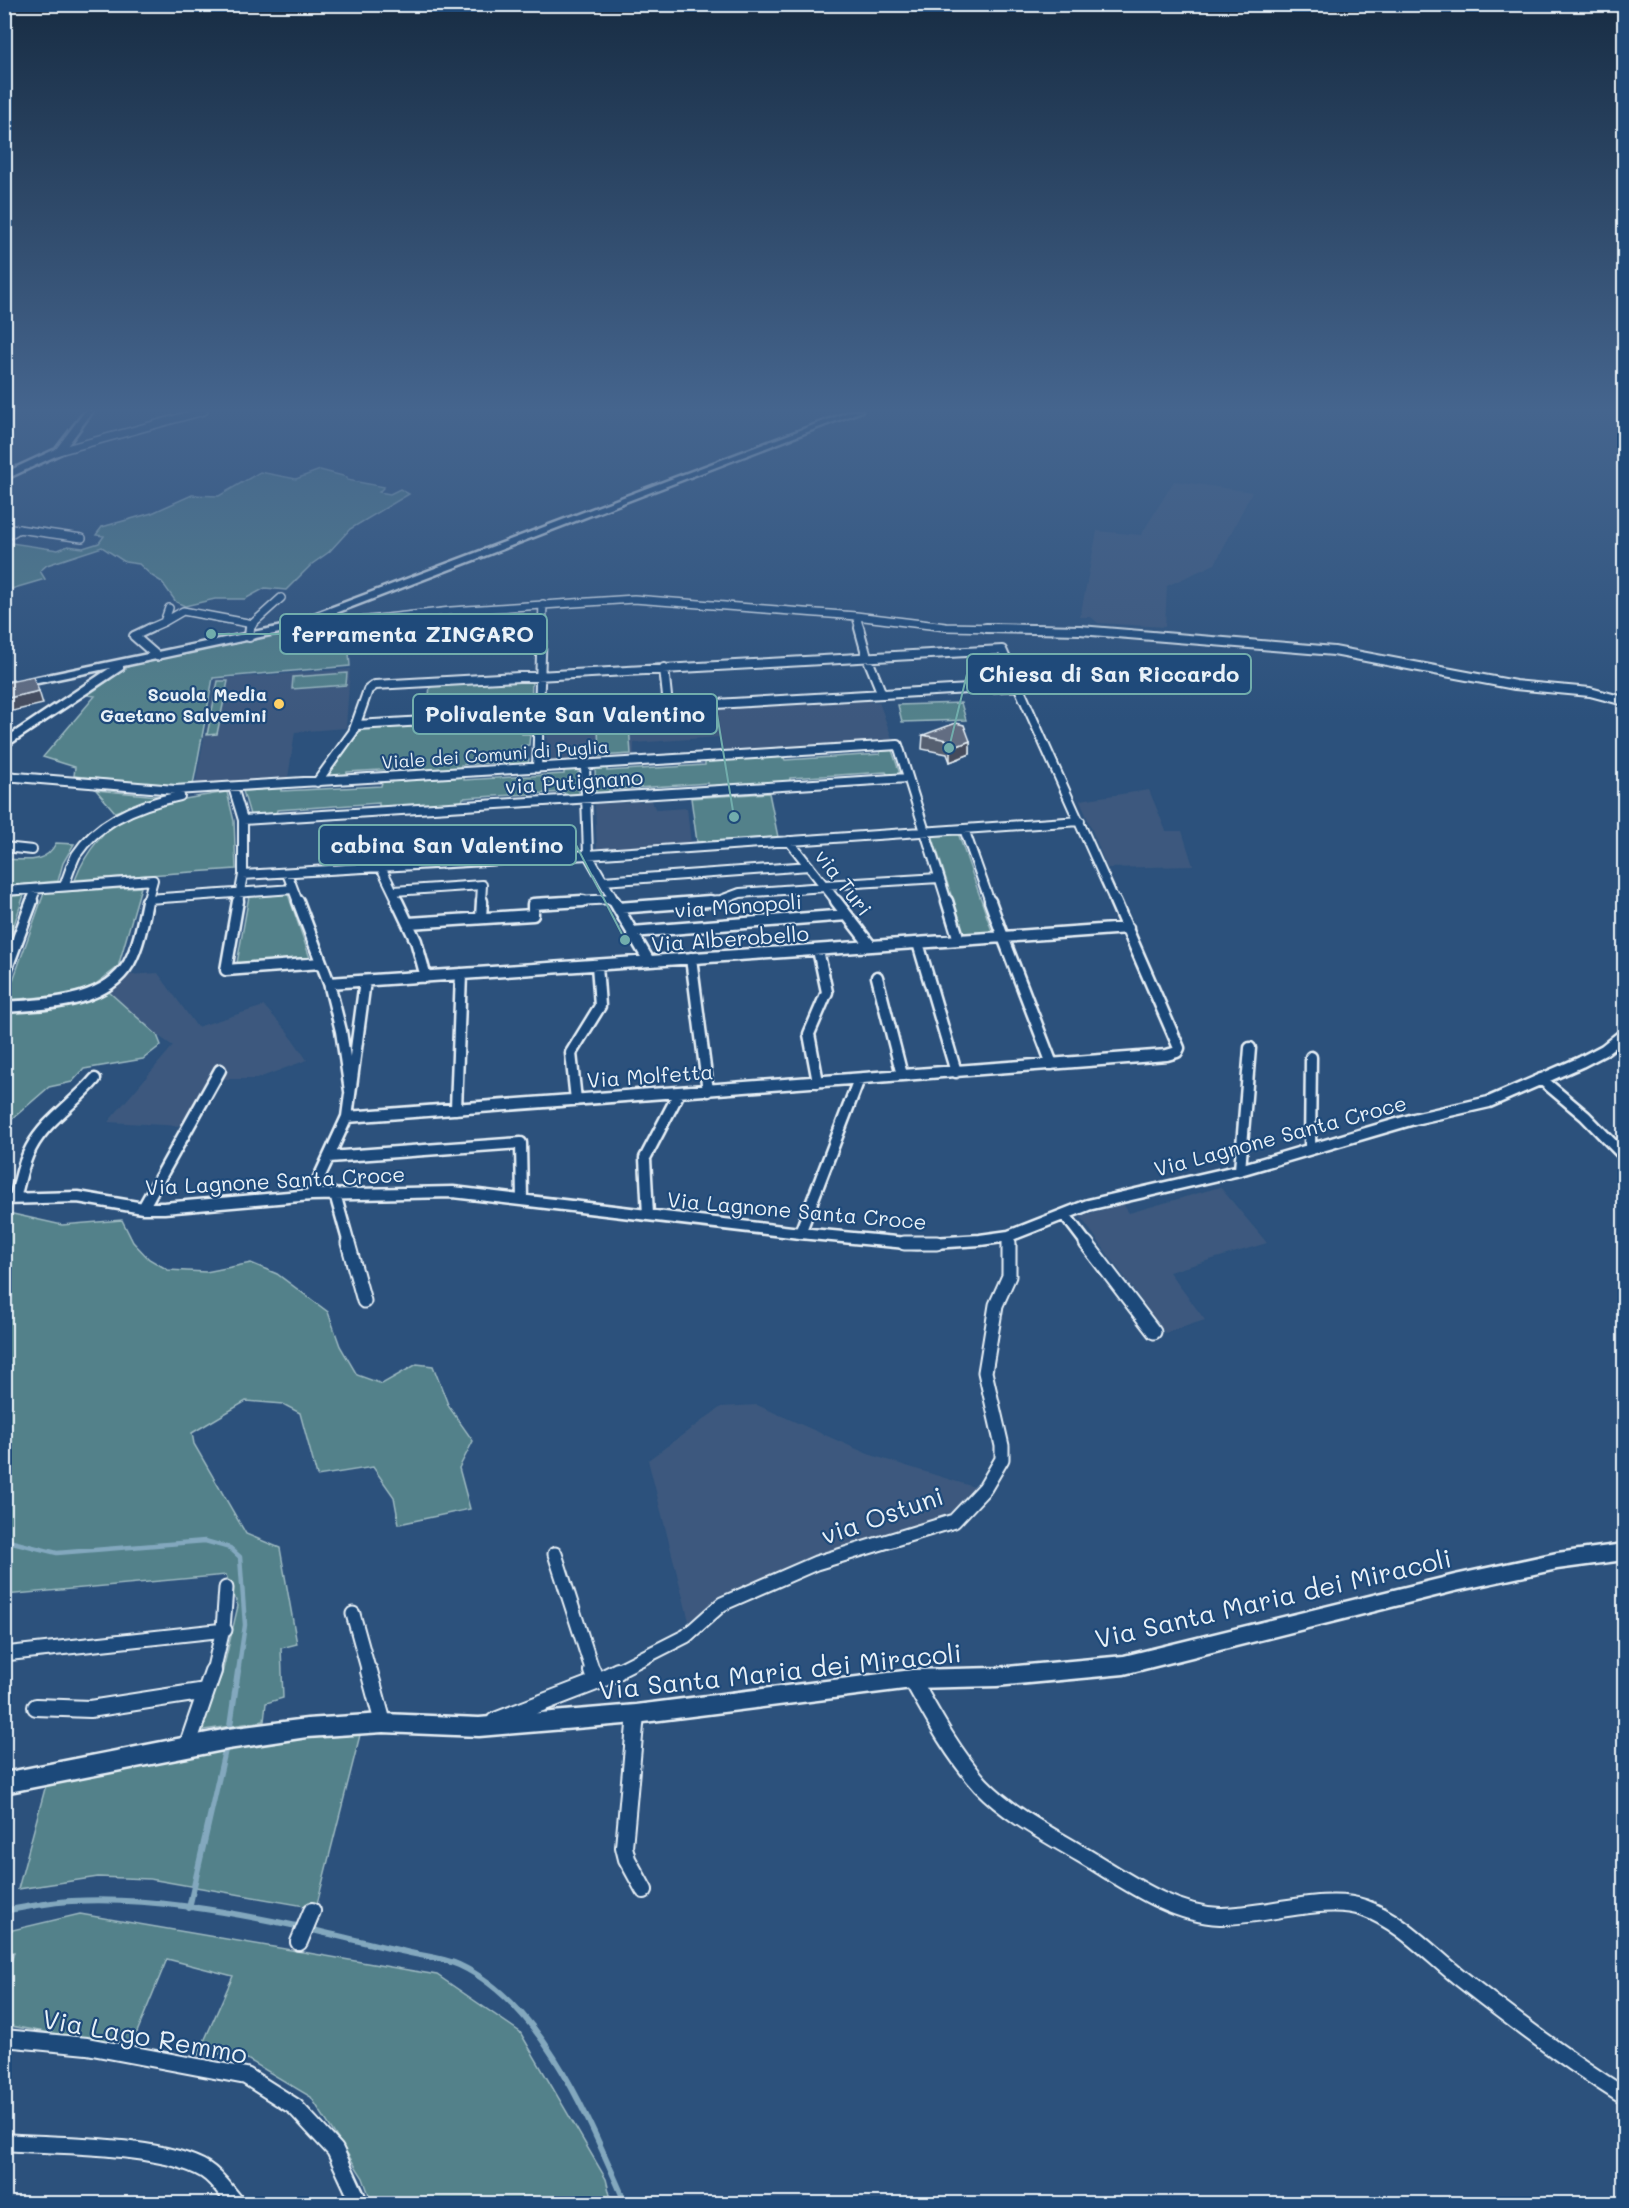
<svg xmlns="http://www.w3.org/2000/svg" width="1629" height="2208" font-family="Mali,sans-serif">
  <rect width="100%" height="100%" fill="#2c517c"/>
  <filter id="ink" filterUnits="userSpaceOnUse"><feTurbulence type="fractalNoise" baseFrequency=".0167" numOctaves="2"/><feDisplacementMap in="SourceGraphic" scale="12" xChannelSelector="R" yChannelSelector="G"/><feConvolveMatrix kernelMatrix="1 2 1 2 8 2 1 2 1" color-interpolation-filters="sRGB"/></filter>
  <g filter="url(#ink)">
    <!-- built -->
    <path fill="#3c597e" d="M1174,481L1252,492L1215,564L1167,586L1165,627L1098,623L1091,617H1080L1097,531L1141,535Z
      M350,669L346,728L295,732L288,778L195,786L215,679Z
      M869,699L871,702H879L893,741L722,752L719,737L634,743V757L547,762V718Z
      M1149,790L1166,831H1182L1193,866L1107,868L1080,800Z
      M651,801L656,810L687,808L691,844L597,850L595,804Z
      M158,973L197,1027L264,1006L287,1031L307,1060L256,1079H208L182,1126L108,1122L173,1046L157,1035L109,992L129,975Z
      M1220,1187L1267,1243L1169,1272L1205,1320L1165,1333L1080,1216L1123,1204L1129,1213Z
      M757,1405L868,1454L977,1488L948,1518L802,1560L714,1603L689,1621L648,1460L721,1407Z"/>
    <!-- green -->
    <path fill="#52818a" stroke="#9db9c1" stroke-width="1.5" d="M320,470L347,477V480L384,487L379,492L390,494L400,489L409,494L350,529L329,552L312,564L286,590L265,588L245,599H215L185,606L176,602L162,582L152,576L139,564L125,562L102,547L47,565L40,571L45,579L8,590L5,588V542L58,550L68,546L83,548L99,543L104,536L96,535L102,527L152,513L192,495L219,496L260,472L296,479Z
      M347,627L350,666L213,678L193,785L167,786L74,776L75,767L43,757L95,696L88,695L131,665L293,630Z
      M347,673L346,685L292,689L293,677Z
      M532,679L531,711L427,718L430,685Z
      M218,681H228L217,734L207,735Z
      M961,703L966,720L902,722L898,705Z
      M531,718V721L522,722V734H530L529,745L521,746V760L529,759L528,764L504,766L503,762L461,765L460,768L414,771V768L347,772L346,775L327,777L362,728Z
      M629,725L631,754L599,756L598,727Z
      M892,750L900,774L888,775L886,772L790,778V782L709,787L708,783L609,790V793L596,794L595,768H607V771L705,765V761L783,756L785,760L880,754V751Z
      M564,770H578L579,795L565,796L564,792L463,798L462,802L379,807V803L277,810L276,814L250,815L243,791L281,788V791L381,786L382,782L464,777V780L564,774Z
      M96,790L158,796L115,812Z
      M227,792L234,821L236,869L75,880C102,808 159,803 227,792Z
      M769,793L778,837L697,842L691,798Z
      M958,833L993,934L964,936L932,835Z
      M56,843L74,844L63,863L58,881L5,886L6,859C26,860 46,864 56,843Z
      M141,887L118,967L93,986L67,995L6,1000L44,893Z
      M288,894L310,958L237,963L249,896Z
      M24,895L5,951V897Z
      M109,992L157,1035L161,1045L143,1059L84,1069L72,1082L49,1087L5,1125V1014L83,1003Z
      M4,1212L62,1225L122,1220L133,1242L149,1259L168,1270L206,1272L251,1263L277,1274L328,1312L340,1346L357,1375L382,1384L417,1364L433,1366L449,1407L473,1441L459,1468L470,1509L399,1524L394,1497L373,1467L317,1476L300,1413L283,1404L246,1401L192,1433L194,1444L246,1534L280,1548L297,1644L281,1648L283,1698L266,1703L264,1721L197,1731L222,1674L238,1606L226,1575L5,1595Z
      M323,1735H360L316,1908L150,1879L98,1877L18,1889L47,1781L254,1741Z
      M80,1914L437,1975L520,2032L606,2179L612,2203H372L363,2178L311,2097L237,2053L198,2055L233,1976L167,1959L131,2047L5,2025V1981L14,1952H5L4,1932Z"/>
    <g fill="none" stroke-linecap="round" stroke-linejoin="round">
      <!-- stream-far1 -->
      <path stroke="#83a8be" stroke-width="4.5" d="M4,1540L57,1553L205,1541L230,1548L240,1557L245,1625L238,1672"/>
      <!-- stream -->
      <path stroke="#83a8be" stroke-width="6" d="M229,1733L238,1671
        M189,1908L226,1746
        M4,1911C27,1907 49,1902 72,1901C149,1897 226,1911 301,1927
        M308,1929C344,1937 379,1946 415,1954C430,1957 446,1959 459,1965C545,2005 590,2123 626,2204"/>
      <!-- street-far4 casing -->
      <g stroke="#e8f1f8" stroke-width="10">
        <path id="street-far4" d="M59,451L204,411
          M4,527L82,538
          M4,538L19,529
          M856,616L860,629
          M164,622L183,611L253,624
          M148,629L164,622L169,608
          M250,629V626L281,598
          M285,629L451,611L634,599L856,616L946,627L1053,629
          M542,629L543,604"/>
      </g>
      <!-- street-far3 casing -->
      <g stroke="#e8f1f8" stroke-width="12">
        <path id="street-far3" d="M151,628L134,636L157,656
          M859,628L867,657L882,694
          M986,628L1080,630L1334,651L1515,685L1590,692L1624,701
          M285,629L295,628
          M249,637L250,628
          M664,668L668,706
          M357,725L1020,686
          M585,765L588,855L615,902
          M537,768L542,628
          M4,776L175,790L898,745L947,902
          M317,782L353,732L368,690L375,685L1002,650L1115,902
          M233,787L243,820V875L238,902
          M243,820L908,778
          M964,829L990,902
          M789,841L837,902
          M4,847L32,850
          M381,867L398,902
          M287,873L298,902
          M243,875L588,855L1080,821
          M603,881L809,866
          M824,885L939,878
          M64,886C68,876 71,865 76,855C99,820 141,804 180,796
          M4,891L153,880L147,902
          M394,891L482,885L481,902
          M148,899L293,889
          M31,902L36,889
          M559,902L613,899
          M691,902L721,900L740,893L825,887"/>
      </g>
      <!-- street-far2 casing -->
      <g stroke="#e8f1f8" stroke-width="15">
        <path id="street-far2" d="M238,901L226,970L321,963
          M298,901L329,983L341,1031L350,1091
          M397,901L416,941L426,977
          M614,901L649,961
          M836,901L871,946
          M947,901L959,940
          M990,901L1003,937L1128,928
          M618,908L710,901
          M481,918L482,901
          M409,923L533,915V904L583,901
          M632,932L847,915
          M918,943L956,1072
          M818,950L827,992L809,1034L818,1082
          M691,958L708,1091
          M4,976L32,901
          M877,977L902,1075
          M329,983L1003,937L1052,1064
          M4,1007C46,1004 105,1004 129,963C139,945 143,921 147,901
          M1541,1079L1585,1116L1624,1156
          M576,1100L571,1053L600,1006L597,965
          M456,1109L461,974
          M347,1117L1167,1055L1177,1052L1179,1048L1115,901
          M1310,1149L1311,1057
          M329,1157L521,1143L522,1200
          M1240,1170L1250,1048
          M335,1194L349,1244
          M311,1195L347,1117L365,981
          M15,1198C20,1181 22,1164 31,1148C46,1120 75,1103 95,1079
          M4,1199L78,1197L143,1208H164L311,1195L453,1192L800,1233L917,1244L980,1240L1009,1236L1088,1205L1240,1170L1414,1119L1489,1102L1581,1062L1604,1050L1624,1034
          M143,1208L220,1070
          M648,1215L645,1158L679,1093
          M1065,1215L1087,1244
          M800,1233L859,1079
          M1009,1236V1244"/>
      </g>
      <!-- street-far1 casing -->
      <g stroke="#e8f1f8" stroke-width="17">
        <path id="street-far1" d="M348,1243L364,1301
          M904,1243H937
          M1086,1243L1154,1332
          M555,1554L593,1672
          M353,1614L369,1672
          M4,1654L225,1630
          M213,1672L223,1629L226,1588
          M615,1672L686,1636L722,1604L816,1563L954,1521L985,1488L1002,1459V1446L985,1372L996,1305L1009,1276V1243"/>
      </g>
      <!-- street casing -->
      <g stroke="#e8f1f8" stroke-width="20">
        <path id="street" d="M369,1671L383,1723
          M592,1671L596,1682
          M912,1679C932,1715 953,1754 981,1785C1010,1815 1046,1833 1081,1854C1124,1879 1169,1914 1220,1916C1262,1917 1326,1894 1364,1908C1400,1921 1429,1953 1459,1977C1512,2019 1567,2060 1624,2096
          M36,1707L90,1709L206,1691
          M636,1714L624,1847L627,1859L644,1890
          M495,1721L596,1682L618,1671
          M187,1747L213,1671
          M299,1942L312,1911
          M4,2038L87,2046L246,2076L295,2107L335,2150L360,2204
          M4,2142C56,2146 162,2144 205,2170C218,2178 227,2193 237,2204"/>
      </g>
      <!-- secondary casing -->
      <g stroke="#e8f1f8" stroke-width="5">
        <path id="secondary" d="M85,411H93L62,453L4,480V473L56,449Z
          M851,411H862L289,631L123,666V669L4,748V739L110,668L4,690V684L282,626Z
          M1624,1544V1560L1557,1569L1455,1591L1124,1674L997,1686L912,1688L636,1723L479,1736L383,1732L307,1737L228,1749L4,1793V1773L228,1729L307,1719L383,1714L479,1718L636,1705L912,1670L997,1668L1124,1656L1455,1575L1557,1553Z"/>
      </g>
      <!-- street-far4 -->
      <use href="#street-far4" stroke="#1f4a7a" stroke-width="7"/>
      <!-- street-far3 -->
      <use href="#street-far3" stroke="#1f4a7a" stroke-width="8"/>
      <!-- street-far2 -->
      <use href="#street-far2" stroke="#1f4a7a" stroke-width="10"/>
      <!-- street-far1 -->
      <use href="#street-far1" stroke="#1f4a7a" stroke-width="13"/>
      <!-- street -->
      <use href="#street" stroke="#1f4a7a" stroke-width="16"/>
      <!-- secondary -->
      <use href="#secondary" fill="#1f4a7a" fill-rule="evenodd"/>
    </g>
    <!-- wall -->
    <path fill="#545e70" stroke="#e8f1f8" stroke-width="1.5" d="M923,735L970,741V754L950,762L947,754L922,749Z"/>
    <!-- shaded-wall -->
    <path fill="#454c5b" stroke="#e8f1f8" stroke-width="1.5" d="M39,691L43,704L4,713V699Z
      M970,741V754L950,762V749Z"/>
    <!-- building -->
    <path fill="#626d82" stroke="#e8f1f8" stroke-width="1.5" d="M33,677L39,691L4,699V683Z
      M956,723L964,725L970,741L950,749L947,740L923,735Z"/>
  </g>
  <!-- sky -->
  <linearGradient id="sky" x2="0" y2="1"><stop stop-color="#182d44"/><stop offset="0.57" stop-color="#45658e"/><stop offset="1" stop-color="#45658e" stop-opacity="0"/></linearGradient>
  <rect width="1629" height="720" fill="url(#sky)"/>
  <!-- markers -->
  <circle fill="#ffd166" stroke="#1f4a7a" stroke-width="2" cx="279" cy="704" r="6"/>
  <g text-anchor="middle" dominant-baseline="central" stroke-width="4.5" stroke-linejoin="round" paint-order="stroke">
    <!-- far-poi labels -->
    <g font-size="18" font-weight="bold" fill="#e8f1f8" stroke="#1f4a7a" text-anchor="end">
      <text x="267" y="694">Scuola Media<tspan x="267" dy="21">Gaetano Salvemini</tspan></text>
    </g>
    <!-- far-street labels -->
    <g font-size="18" fill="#e8f1f8" stroke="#1f4a7a">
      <text transform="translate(495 754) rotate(-4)">Viale dei Comuni di Puglia</text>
    </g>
    <!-- street labels -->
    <g font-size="21" fill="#e8f1f8" stroke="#1f4a7a">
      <text transform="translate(574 781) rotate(-4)">via Putignano</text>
      <text transform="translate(844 882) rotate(52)">via Turi</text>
      <text transform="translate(738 905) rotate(-4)">via Monopoli</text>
      <text transform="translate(730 938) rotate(-4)">Via Alberobello</text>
      <text transform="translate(650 1075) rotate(-4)">Via Molfetta</text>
      <text transform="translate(1280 1135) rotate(-15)">Via Lagnone Santa Croce</text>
      <text transform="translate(275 1180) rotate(-3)">Via Lagnone Santa Croce</text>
      <text transform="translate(797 1210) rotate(5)">Via Lagnone Santa Croce</text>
    </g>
    <!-- near-street labels -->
    <g font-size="26" fill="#e8f1f8" stroke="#1f4a7a">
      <text transform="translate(882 1515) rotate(-19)">via Ostuni</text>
      <text transform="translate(1273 1598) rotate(-13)">Via Santa Maria dei Miracoli</text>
      <text transform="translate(780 1671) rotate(-6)">Via Santa Maria dei Miracoli</text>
      <text transform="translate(145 2036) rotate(10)">Via Lago Remmo</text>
    </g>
  </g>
  <!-- callouts -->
  <path fill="none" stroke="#71adac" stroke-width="2" d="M211 634L280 634M949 748L967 674M734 817L717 714M625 940L576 845"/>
  <g fill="#71adac" stroke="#1f4a7a" stroke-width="2">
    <circle cx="211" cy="634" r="6"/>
    <circle cx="949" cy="748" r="6"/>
    <circle cx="734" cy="817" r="6"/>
    <circle cx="625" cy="940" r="6"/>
  </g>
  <g fill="#1f4a7a" stroke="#71adac" stroke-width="2">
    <rect x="280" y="614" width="267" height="40" rx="6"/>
    <rect x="967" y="654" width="284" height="40" rx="6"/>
    <rect x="413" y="694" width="304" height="40" rx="6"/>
    <rect x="319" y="825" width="257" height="40" rx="6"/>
  </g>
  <g font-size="22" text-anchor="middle" font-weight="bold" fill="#e8f1f8">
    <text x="413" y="642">ferramenta ZINGARO</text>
    <text x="1109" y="682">Chiesa di San Riccardo</text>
    <text x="565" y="722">Polivalente San Valentino</text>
    <text x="447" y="853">cabina San Valentino</text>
  </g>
  <!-- margin -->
  <rect width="1629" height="2208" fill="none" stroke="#1f4a7a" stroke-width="24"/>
  <rect x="12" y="12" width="1605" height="2184" fill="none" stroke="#e8f1f8" stroke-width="2" filter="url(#ink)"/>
</svg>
